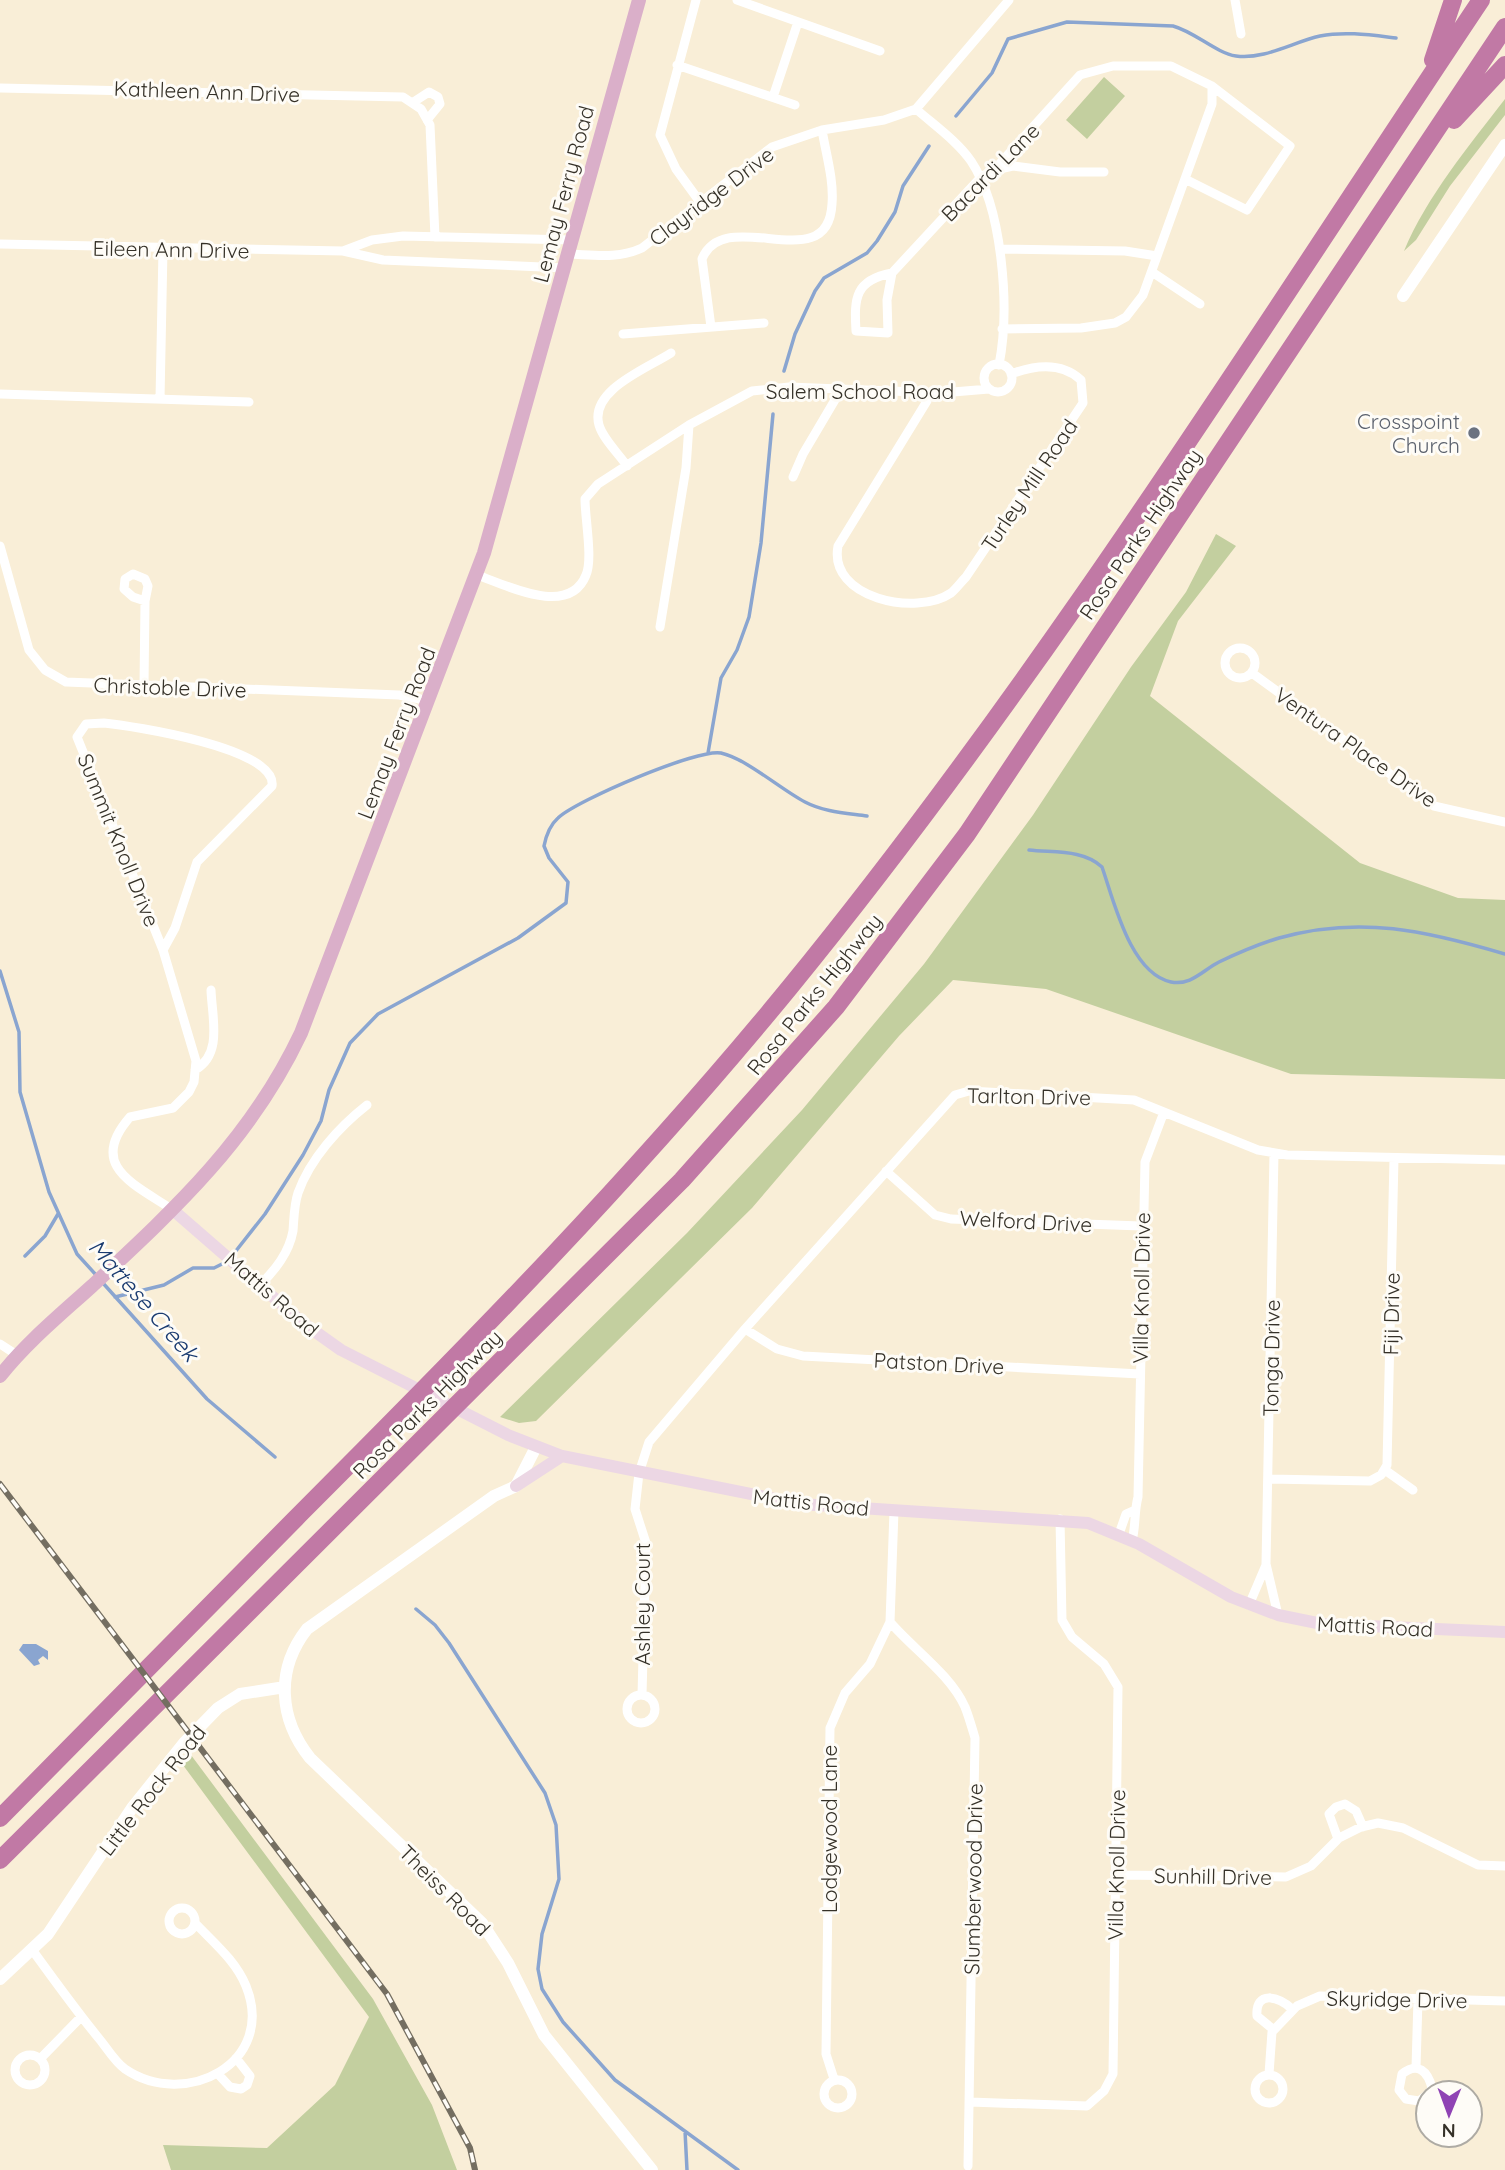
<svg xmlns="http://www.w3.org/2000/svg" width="1505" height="2170" font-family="Quicksand,sans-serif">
  <rect width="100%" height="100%" fill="#f9eed7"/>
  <!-- green -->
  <path fill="#c3cf9f" d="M1104,77L1125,96L1087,139L1066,120Z
    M1505,99V115L1450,186L1416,240L1404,251C1427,196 1469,146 1505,99Z
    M1216,534L1236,546L1178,621L1150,696L1360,863L1458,898L1505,900V1079L1291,1074L1046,989L953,980L899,1036L752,1208L536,1421L519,1423L500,1417L687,1233L802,1110L924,964L1033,815L1131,667L1186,592Z
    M188,1751L373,1999L432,2105L457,2170H171L163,2145L267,2148L335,2085L369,2017L180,1761Z"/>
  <!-- water -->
  <path fill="#8aa5d0" d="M23,1644H36L48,1651V1660L43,1656L38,1660L40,1664L34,1666L19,1650Z"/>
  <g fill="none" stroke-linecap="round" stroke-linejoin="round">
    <!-- stream -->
    <path stroke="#8aa5d0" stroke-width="3.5" d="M956,116L992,73L1008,39L1067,22L1173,26C1195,32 1216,53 1236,56C1264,60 1293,42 1320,36C1345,31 1371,35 1396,38
      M784,371L795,334L815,291L824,278L867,253L877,241L895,212L903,186L929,146
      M708,753L721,678L737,650L749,617L761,543L773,414
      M1029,850C1053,853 1083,849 1102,867C1114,901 1130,973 1171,982C1191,986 1203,970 1219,962C1238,953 1259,944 1279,938C1360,915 1427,931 1505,954
      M0,971L19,1032L20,1092L49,1192L77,1254L97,1276
      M25,1256L45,1236L58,1214
      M102,1282L207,1399L275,1457
      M115,1297L164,1285L193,1268H214L228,1261L265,1214L303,1155L321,1121L329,1090L350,1043L378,1014L518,938L566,903L568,882L549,858L544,846C546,836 550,825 558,818C577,800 699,748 721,753C747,759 780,789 805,802C824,812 846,813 867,816
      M416,1609L435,1625L449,1643L545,1793L556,1825L559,1879L542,1934L538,1969L542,1989L563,2022L615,2080L738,2170
      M685,2131L687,2170"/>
    <!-- minor -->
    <path stroke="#fff" stroke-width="9" d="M696,0L660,135L676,169L700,202
      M737,0L880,51
      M1235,0L1241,34
      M677,65L795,105
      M0,88L403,97L421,109L430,125L435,237
      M773,97L798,22
      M412,103L429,92L438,97L440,104L427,120
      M916,109C934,125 957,141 971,161C1003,209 1010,309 999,365
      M995,170L1013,166L1060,172H1104
      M0,244L343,251L383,260L565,268
      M1001,249L1125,251L1157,256
      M343,251L372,240L403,236L573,240
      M569,254C595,255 618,259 642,248L772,147L822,130L884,120L916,109L1009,0
      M1152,272L1200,304
      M892,273C855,280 854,298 856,331L888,333L887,300L892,273L981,177L994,170L1080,75L1113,66H1171L1212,86L1290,146L1247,210L1185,179
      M711,327L702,259C725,203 828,280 832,204C834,180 826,154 822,130
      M1002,329L1081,328L1115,323L1126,317L1143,295L1212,104V86
      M623,334L764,323
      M984 378a14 14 0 1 1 28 0a14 14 0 1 1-28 0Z
      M928,393L927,401L838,546C828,598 916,617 951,593C956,589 961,582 966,577L1083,403L1081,380C1062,362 1035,365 1011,374
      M0,394L249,402
      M160,399L163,249
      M627,466C619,454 603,439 599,425C589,390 648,368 671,353
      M793,477L803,454L842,388
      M0,546L29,650L45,670L66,682L399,695L430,701
      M477,575C506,585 569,618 586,575C593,559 585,519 585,499L598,484L689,425L752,391L789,387L941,393L989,389
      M660,627L686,468L689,425
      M1225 663a15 15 0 1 1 30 0a15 15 0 1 1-30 0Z
      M1252,673L1434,806L1505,822
      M144,686L145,601L148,586L145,579L133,574L125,579L124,589L133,597L145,601
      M104,723C133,726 278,748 272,786L197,862L175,928L163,950L77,737L86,724Z
      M163,950L196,1061L194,1082L189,1092L173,1108L130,1117C87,1166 134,1184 173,1210
      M195,1070C223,1054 212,1018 211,990
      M1274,1153L1266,1564L1278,1615
      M886,1171L935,1215L951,1219L1141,1226
      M260,1285C275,1270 289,1253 293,1231C294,1218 294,1205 298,1193C310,1159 339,1127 367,1105
      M745,1329L777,1349L803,1356L1140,1374
      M0,1344L17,1355
      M1385,1470L1413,1490
      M1269,1479L1370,1481L1381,1475L1387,1465L1394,1158
      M1119,1534L1126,1514L1135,1510
      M1132,1541C1136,1525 1134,1512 1138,1497L1145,1162L1164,1112
      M1249,1605L1266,1565
      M890,1622C913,1649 950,1674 965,1707C969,1717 972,1728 975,1738L968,2166
      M627 1709a14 14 0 1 1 28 0a14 14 0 1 1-28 0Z
      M642,1695L646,1543L635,1509L639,1473L649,1442L745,1329L955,1095L969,1091L1134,1100L1258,1150L1287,1155L1505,1160
      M1338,1839L1329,1814L1336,1807L1345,1804L1356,1811L1363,1827
      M1116,1875L1286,1877L1311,1866L1339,1838L1361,1827L1378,1823L1403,1828L1478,1865L1505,1866
      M169 1921a13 13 0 1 1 26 0a13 13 0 1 1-26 0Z
      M33,1951C55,1981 77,2012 101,2041C108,2050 116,2063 125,2069C185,2110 277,2063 246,1986C236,1961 214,1943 196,1924
      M1274,2030L1257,2016C1255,1990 1279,1996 1292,2009
      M15 2070a15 15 0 1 1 30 0a15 15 0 1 1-30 0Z
      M40,2059L81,2017
      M1416,2068L1418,1999
      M218,2074L230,2087L241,2089L247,2085L250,2076L236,2058
      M1269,2074L1272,2032L1297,2006L1320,1996L1505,2001
      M1255 2089a14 14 0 1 1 28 0a14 14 0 1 1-28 0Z
      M834,2079L826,2054L830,1728L845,1693L870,1664L890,1622L894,1511
      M824 2094a14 14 0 1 1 28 0a14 14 0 1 1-28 0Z
      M1428,2094L1419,2101L1406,2099L1399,2090L1402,2074C1418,2061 1428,2072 1432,2088L1429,2093
      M970,2102L1087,2106L1104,2091L1113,2074L1118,1687L1104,1664L1072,1637L1062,1620L1060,1519"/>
    <!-- tertiary -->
    <path stroke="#fff" stroke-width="12" d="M1403,296L1505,145
      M536,1447L516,1486L494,1496L307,1629C275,1670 279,1719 310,1758L482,1923L508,1963L544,2035L652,2170
      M0,1979L48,1934L132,1808L184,1743L218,1708L240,1694L285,1687"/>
    <!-- secondary -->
    <path stroke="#ecd7e4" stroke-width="12" d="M173,1210L303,1323L341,1350L508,1435L562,1456L800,1504L1088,1523L1139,1544L1231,1597L1278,1615L1322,1624L1505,1632
      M516,1486L562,1456"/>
    <!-- primary -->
    <path stroke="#daafc9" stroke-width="14" d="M0,1376C27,1342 60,1315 92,1286C176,1208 251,1139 301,1033L484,553L639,0"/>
    <!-- motorway -->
    <path stroke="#c179a5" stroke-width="18" d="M1433,60L1453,0
      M1454,120L1505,65
      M0,1818C100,1718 199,1616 299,1515C469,1345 637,1174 790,987C1044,676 1258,334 1481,0
      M0,1860L682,1180L836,1007L967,834L1505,27"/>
    <!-- rail casing -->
    <g stroke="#746e61" stroke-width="6">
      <path id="rail" d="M0,1484L387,1994L470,2148L475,2170"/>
    </g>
    <!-- rail -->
    <use href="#rail" stroke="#fefcf7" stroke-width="3.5" stroke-dasharray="10" stroke-linecap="butt"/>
  </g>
  <!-- markers -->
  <circle fill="#6b7280" stroke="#fefcf7" stroke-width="2.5" cx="1474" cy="433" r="7"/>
  <g text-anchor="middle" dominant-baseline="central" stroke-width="6" stroke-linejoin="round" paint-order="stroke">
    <!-- street labels -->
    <g font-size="21" fill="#353128" stroke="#fefcf7">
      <text transform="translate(207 91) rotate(2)">Kathleen Ann Drive</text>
      <text transform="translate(990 172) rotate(-45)">Bacardi Lane</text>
      <text transform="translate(563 194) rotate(-75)">Lemay Ferry Road</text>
      <text transform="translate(711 196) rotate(-37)">Clayridge Drive</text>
      <text transform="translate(171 249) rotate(1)">Eileen Ann Drive</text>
      <text x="860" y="391">Salem School Road</text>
      <text transform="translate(1029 485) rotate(-56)">Turley Mill Road</text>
      <text transform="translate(1140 534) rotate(-56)">Rosa Parks Highway</text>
      <text transform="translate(170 687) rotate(2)">Christoble Drive</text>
      <text transform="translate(396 733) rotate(-69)">Lemay Ferry Road</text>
      <text transform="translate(1356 747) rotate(35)">Ventura Place Drive</text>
      <text transform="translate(119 840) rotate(68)">Summit Knoll Drive</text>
      <text transform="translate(814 994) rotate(-51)">Rosa Parks Highway</text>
      <text transform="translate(1029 1096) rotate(1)">Tarlton Drive</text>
      <text transform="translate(1026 1221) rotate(3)">Welford Drive</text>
      <text transform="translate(1141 1288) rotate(-89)">Villa Knoll Drive</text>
      <text transform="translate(272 1294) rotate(41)">Mattis Road</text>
      <text transform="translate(1391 1314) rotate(-89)">Fiji Drive</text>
      <text transform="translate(1271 1358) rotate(-89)">Tonga Drive</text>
      <text transform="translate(939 1363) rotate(3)">Patston Drive</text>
      <text transform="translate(427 1404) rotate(-45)">Rosa Parks Highway</text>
      <text transform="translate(811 1502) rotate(6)">Mattis Road</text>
      <text transform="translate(642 1604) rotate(-90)">Ashley Court</text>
      <text transform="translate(1375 1626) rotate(3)">Mattis Road</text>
      <text transform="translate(152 1790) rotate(-52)">Little Rock Road</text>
      <text transform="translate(829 1829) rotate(-90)">Lodgewood Lane</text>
      <text transform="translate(1116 1865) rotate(-89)">Villa Knoll Drive</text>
      <text transform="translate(1213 1876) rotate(1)">Sunhill Drive</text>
      <text transform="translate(973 1879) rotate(-89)">Slumberwood Drive</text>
      <text transform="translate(445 1890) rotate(45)">Theiss Road</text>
      <text transform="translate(1397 1999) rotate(1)">Skyridge Drive</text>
    </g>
    <!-- worship labels -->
    <g font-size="21" fill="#5b616d" stroke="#fefcf7" text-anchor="end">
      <text x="1460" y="421">Crosspoint<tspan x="1460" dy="24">Church</tspan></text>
    </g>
    <!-- water labels -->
    <g font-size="23" font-style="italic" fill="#1a3b70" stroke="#fefcf7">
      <text transform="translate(144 1300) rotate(49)">Mattese Creek</text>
    </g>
  </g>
  <!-- north arrow -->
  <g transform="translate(1449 2114) rotate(181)"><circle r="33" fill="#fefcf7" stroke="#aeaba4" stroke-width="2"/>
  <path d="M0-5L12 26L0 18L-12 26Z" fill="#8f43b4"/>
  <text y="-10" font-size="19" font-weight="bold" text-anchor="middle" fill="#353128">N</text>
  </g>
</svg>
